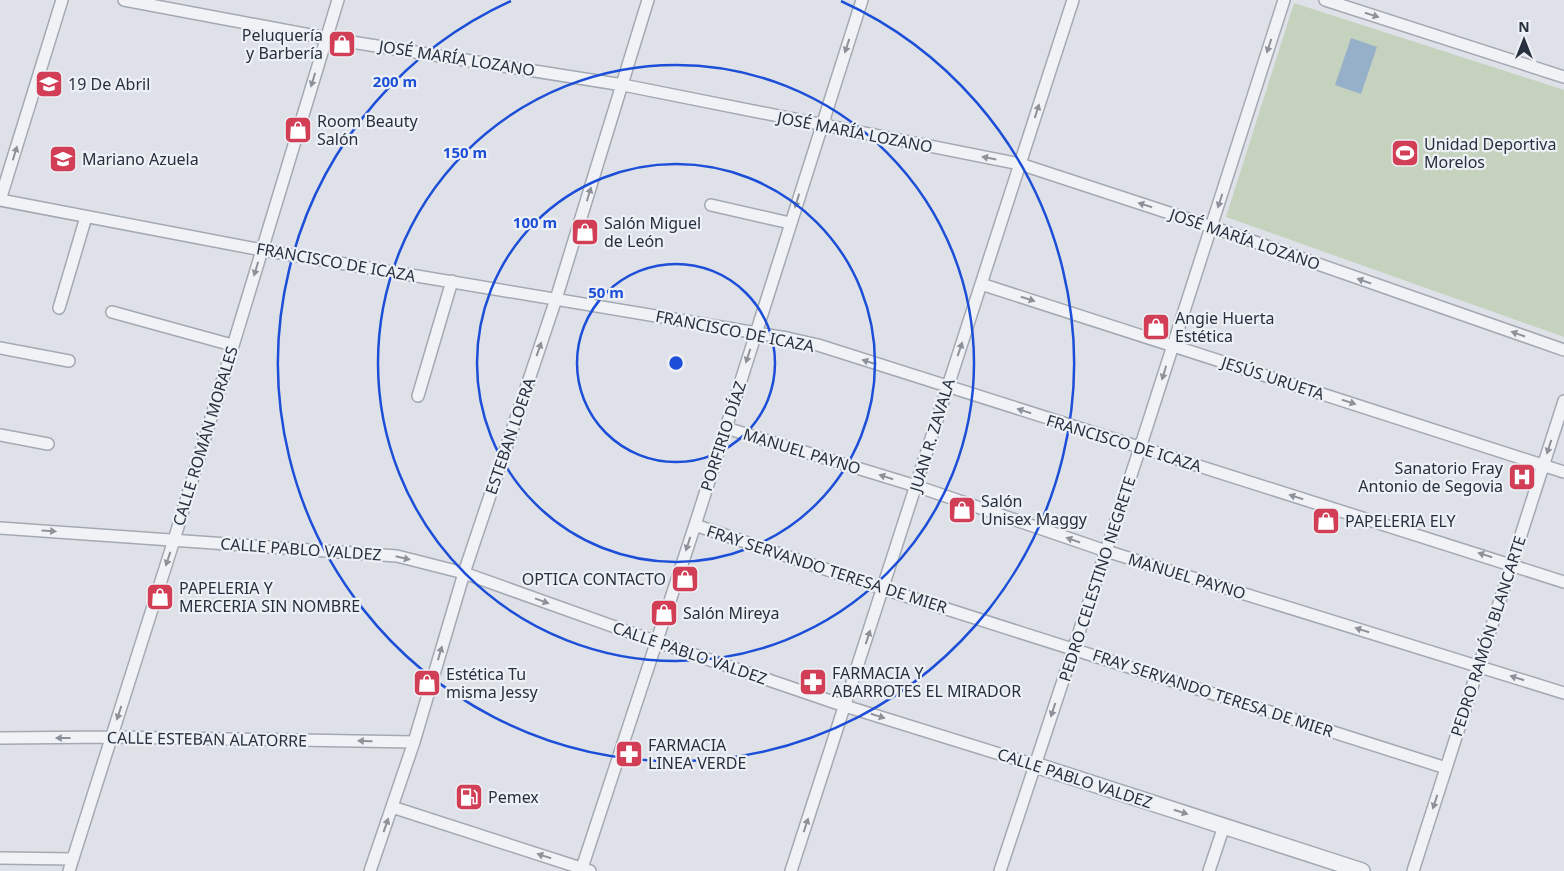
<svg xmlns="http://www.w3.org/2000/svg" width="1564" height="871" font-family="'Noto Sans',sans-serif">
  <rect width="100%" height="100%" fill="#dee2e8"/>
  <!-- green -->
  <path fill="#c4d2be" d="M1294,3L1564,90V337L1226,217Z"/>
  <!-- water -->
  <path fill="#97b0c9" d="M1351,38L1377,47L1361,94L1335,85Z"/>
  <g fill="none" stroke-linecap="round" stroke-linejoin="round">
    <!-- minor casing -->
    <g stroke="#a3a9b2" stroke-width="14">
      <path id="minor" d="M124,0L326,38L623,85L1020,164L1212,227L1564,350
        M1325,0L1564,77
        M0,200L262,250L787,338L818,345L1564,582
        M0,200L62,0
        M711,205L790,223
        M981,284L1564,472
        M59,308L86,217
        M112,312L232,345
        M0,348L69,361
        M418,396L452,281
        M726,428L916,486L1106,551L1564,693
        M0,435L48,444
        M695,525L884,589L1446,768
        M0,528L397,556L464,573L657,642L845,706L1035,765
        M0,738L112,737L414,742
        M392,807L590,871
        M0,858L73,859
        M69,871L174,540L338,0
        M370,871L414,742L464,573L556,299L648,0
        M581,871L695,525L862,0
        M791,871L1073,0
        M1000,871L1140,448L1284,0
        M1209,871L1224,826
        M1413,871L1564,401"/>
    </g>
    <!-- tertiary casing -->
    <g stroke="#a3a9b2" stroke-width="18">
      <path id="tertiary" d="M1035,765L1362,871"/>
    </g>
    <!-- minor -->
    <use href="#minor" stroke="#f0f2f6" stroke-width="11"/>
    <!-- tertiary -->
    <use href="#tertiary" stroke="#f0f2f6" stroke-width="15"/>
  </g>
  <!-- one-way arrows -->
  <defs><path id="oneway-solid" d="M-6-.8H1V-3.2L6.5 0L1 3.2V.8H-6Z" transform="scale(1.25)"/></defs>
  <g fill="#8c919a">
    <use href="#oneway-solid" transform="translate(1372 15) rotate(18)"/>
    <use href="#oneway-solid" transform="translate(847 46) rotate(108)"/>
    <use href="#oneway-solid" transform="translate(1269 46) rotate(108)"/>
    <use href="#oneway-solid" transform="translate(313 80) rotate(107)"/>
    <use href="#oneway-solid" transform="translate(1037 111) rotate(-72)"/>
    <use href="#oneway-solid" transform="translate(15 153) rotate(-73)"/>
    <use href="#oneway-solid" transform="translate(989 158) rotate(-169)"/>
    <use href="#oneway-solid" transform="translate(589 194) rotate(-73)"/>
    <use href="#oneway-solid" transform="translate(797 201) rotate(107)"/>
    <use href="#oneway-solid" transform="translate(1220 201) rotate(108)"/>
    <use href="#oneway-solid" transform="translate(1145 205) rotate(-162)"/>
    <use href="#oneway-solid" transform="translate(256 269) rotate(107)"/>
    <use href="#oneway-solid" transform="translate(1364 281) rotate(-161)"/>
    <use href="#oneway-solid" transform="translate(1028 299) rotate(18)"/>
    <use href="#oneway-solid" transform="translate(1518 334) rotate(-161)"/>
    <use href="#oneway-solid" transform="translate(539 349) rotate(-71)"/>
    <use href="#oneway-solid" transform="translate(960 349) rotate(-71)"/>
    <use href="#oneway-solid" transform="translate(748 356) rotate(108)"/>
    <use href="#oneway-solid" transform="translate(869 362) rotate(-162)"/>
    <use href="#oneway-solid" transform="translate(1164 373) rotate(107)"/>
    <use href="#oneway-solid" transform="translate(1349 402) rotate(18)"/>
    <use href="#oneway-solid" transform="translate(1024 411) rotate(-162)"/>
    <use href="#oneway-solid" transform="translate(1549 447) rotate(108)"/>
    <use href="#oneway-solid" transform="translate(886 477) rotate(-163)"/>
    <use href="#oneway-solid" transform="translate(1296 497) rotate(-163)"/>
    <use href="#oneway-solid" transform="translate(49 531) rotate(4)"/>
    <use href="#oneway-solid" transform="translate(1073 540) rotate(-161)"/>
    <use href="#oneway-solid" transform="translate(688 544) rotate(108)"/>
    <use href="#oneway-solid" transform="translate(1485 555) rotate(-163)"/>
    <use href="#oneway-solid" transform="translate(403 558) rotate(13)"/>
    <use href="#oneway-solid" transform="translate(168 559) rotate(108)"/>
    <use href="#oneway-solid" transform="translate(542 601) rotate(20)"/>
    <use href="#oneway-solid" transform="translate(1362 630) rotate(-163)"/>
    <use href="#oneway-solid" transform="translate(868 637) rotate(-72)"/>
    <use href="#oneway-solid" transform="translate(440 653) rotate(-74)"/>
    <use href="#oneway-solid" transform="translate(1517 678) rotate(-163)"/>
    <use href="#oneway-solid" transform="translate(1053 710) rotate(108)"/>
    <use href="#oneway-solid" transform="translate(119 713) rotate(108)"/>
    <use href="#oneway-solid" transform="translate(878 716) rotate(17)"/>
    <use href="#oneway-solid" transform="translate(63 738) rotate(180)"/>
    <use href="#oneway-solid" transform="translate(365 741) rotate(-179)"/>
    <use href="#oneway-solid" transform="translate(1435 802) rotate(108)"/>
    <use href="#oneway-solid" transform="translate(1181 812) rotate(18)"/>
    <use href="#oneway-solid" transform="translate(386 825) rotate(-71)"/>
    <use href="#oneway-solid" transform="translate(806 825) rotate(-72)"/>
    <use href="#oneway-solid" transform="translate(544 856) rotate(-162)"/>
  </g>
  <!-- distance rings -->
  <g fill="none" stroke="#1d4ed8" stroke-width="2.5">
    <circle cx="676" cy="363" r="99"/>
    <circle cx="676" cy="363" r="199"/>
    <circle cx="676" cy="363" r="298"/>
    <path d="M841 1A398 398 0 1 1 511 1"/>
  </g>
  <!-- icons -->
  <defs>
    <g id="shop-square" transform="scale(1.4375)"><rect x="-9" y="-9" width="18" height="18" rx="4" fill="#d23e56" stroke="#edf1f5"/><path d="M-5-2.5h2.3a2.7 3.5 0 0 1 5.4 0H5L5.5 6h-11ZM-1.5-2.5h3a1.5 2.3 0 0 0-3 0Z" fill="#fff"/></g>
    <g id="school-square" transform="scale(1.4375)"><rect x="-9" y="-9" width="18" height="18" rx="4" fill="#d23e56" stroke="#edf1f5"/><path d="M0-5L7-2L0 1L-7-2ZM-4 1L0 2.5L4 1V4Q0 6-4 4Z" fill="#fff"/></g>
    <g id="stadium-square" transform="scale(1.4375)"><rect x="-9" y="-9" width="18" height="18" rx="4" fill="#d23e56" stroke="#edf1f5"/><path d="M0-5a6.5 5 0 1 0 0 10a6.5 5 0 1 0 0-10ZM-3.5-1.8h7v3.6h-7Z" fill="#fff"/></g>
    <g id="hospital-square" transform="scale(1.4375)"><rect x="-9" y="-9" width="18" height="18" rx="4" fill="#d23e56" stroke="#edf1f5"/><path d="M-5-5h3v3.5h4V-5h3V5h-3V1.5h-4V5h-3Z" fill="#fff"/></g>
    <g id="pharmacy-square" transform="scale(1.4375)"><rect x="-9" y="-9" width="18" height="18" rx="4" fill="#d23e56" stroke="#edf1f5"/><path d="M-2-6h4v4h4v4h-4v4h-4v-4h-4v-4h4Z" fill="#fff"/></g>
    <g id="fuel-square" transform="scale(1.4375)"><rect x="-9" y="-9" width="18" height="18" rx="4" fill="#d23e56" stroke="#edf1f5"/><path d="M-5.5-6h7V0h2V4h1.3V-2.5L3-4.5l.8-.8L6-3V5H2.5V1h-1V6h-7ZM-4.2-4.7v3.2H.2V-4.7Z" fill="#fff"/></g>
  </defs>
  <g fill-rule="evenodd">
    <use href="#shop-square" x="342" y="44"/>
    <use href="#school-square" x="49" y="84"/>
    <use href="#shop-square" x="298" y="130"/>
    <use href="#stadium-square" x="1405" y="153"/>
    <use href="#school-square" x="63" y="159"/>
    <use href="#shop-square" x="585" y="232"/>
    <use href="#shop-square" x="1156" y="327"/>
    <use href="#hospital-square" x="1522" y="477"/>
    <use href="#shop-square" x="962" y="510"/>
    <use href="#shop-square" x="1326" y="521"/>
    <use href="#shop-square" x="685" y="579"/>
    <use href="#shop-square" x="160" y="597"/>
    <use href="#shop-square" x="664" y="613"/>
    <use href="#pharmacy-square" x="813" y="682"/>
    <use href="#shop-square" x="427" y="683"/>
    <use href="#pharmacy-square" x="629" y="754"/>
    <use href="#fuel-square" x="469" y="797"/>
  </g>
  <g text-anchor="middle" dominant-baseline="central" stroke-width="4.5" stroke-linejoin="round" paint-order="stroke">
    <!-- poi labels -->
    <g font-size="16" fill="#27303f" stroke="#edf1f5" text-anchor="start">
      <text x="323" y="35" text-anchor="end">Peluquería<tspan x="323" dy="18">y Barbería</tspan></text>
      <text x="68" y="84">19 De Abril</text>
      <text x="317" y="121">Room Beauty<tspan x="317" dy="18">Salón</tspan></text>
      <text x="1424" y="144">Unidad Deportiva<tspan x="1424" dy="18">Morelos</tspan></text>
      <text x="82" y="159">Mariano Azuela</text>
      <text x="604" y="223">Salón Miguel<tspan x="604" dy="18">de León</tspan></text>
      <text x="1175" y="318">Angie Huerta<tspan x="1175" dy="18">Estética</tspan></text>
      <text x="1503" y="468" text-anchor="end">Sanatorio Fray<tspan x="1503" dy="18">Antonio de Segovia</tspan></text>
      <text x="981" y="501">Salón<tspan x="981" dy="18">Unisex Maggy</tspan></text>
      <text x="1345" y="521">PAPELERIA ELY</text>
      <text x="666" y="579" text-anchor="end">OPTICA CONTACTO</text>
      <text x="179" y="588">PAPELERIA Y<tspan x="179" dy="18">MERCERIA SIN NOMBRE</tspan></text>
      <text x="683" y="613">Salón Mireya</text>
      <text x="832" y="673">FARMACIA Y<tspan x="832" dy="18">ABARROTES EL MIRADOR</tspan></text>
      <text x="446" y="674">Estética Tu<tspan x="446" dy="18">misma Jessy</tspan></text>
      <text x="648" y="745">FARMACIA<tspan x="648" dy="18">LINEA VERDE</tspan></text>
      <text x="488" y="797">Pemex</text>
    </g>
    <!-- street labels -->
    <g font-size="16" fill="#27303f" stroke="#edf1f5">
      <text transform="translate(457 58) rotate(9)">JOSÉ MARÍA LOZANO</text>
      <text transform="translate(855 132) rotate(11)">JOSÉ MARÍA LOZANO</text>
      <text transform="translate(1245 239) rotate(19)">JOSÉ MARÍA LOZANO</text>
      <text transform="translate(336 262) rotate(10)">FRANCISCO DE ICAZA</text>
      <text transform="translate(735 331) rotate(11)">FRANCISCO DE ICAZA</text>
      <text transform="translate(1273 378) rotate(18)">JESÚS URUETA</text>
      <text transform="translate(932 435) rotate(-73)">JUAN R. ZAVALA</text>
      <text transform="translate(205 436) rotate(-73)">CALLE ROMÁN MORALES</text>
      <text transform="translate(510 436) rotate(-71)">ESTEBAN LOERA</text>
      <text transform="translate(723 436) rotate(-72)">PORFIRIO DÍAZ</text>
      <text transform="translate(1124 443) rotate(17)">FRANCISCO DE ICAZA</text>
      <text transform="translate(802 451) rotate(17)">MANUEL PAYNO</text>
      <text transform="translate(301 549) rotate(4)">CALLE PABLO VALDEZ</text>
      <text transform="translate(827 569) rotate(18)">FRAY SERVANDO TERESA DE MIER</text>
      <text transform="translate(1187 576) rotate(17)">MANUEL PAYNO</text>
      <text transform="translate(1097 579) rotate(-72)">PEDRO CELESTINO NEGRETE</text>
      <text transform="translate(1488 636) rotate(-72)">PEDRO RAMÓN BLANCARTE</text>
      <text transform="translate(690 653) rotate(19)">CALLE PABLO VALDEZ</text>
      <text transform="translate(1213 693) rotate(18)">FRAY SERVANDO TERESA DE MIER</text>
      <text transform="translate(207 739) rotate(1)">CALLE ESTEBAN ALATORRE</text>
      <text transform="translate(1075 778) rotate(18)">CALLE PABLO VALDEZ</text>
    </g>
  </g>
  <circle cx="676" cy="363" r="8" fill="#1d4ed8" stroke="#edf1f5" stroke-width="2.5"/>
  <g font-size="15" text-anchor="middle" font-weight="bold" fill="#1d4ed8" stroke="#edf1f5" stroke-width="4.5" stroke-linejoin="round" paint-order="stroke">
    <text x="395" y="87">200 m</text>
    <text x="465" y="158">150 m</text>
    <text x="535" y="228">100 m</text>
    <text x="606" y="298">50 m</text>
  </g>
  <!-- north arrow -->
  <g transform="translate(1524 40)" stroke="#edf1f5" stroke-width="4" paint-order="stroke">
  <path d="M0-4L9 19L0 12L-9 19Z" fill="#27303f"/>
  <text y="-8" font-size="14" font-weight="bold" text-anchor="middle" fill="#27303f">N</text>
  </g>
</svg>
